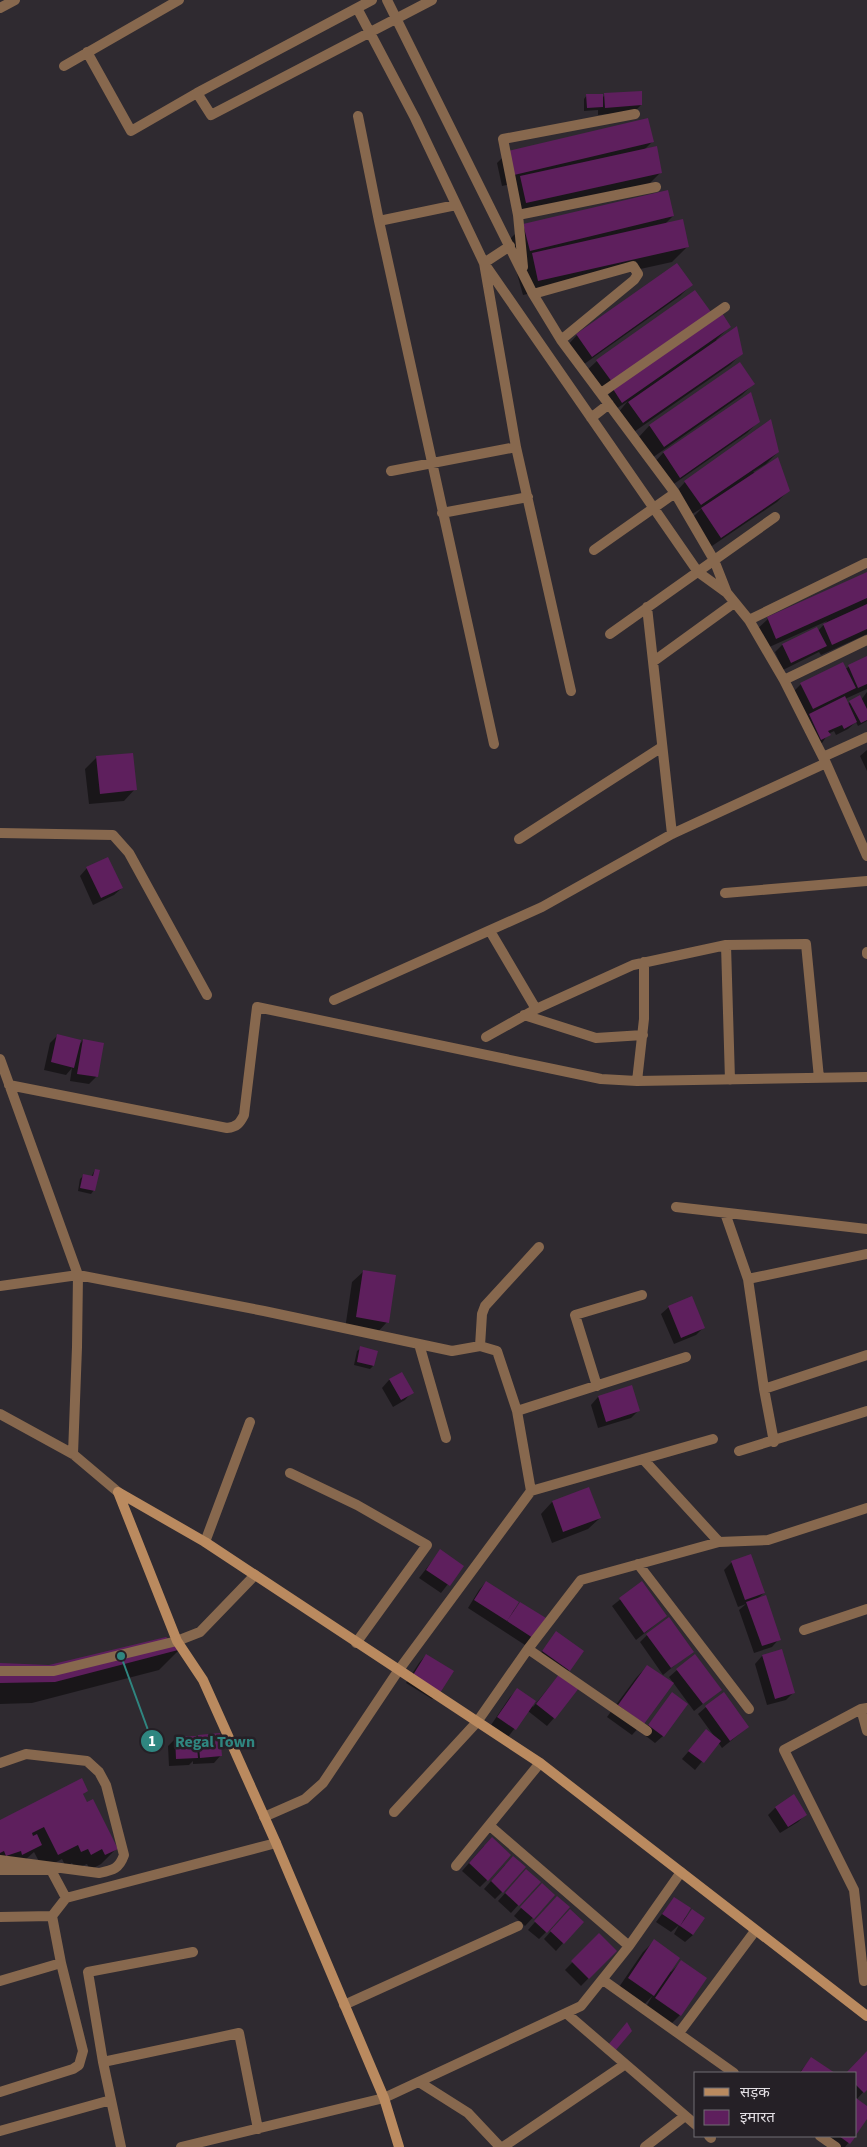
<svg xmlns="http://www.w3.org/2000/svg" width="867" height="2147" font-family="'Source Sans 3','Noto Sans Devanagari',sans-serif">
  <rect width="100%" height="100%" fill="#2f2a30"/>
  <!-- shadow -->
  <path fill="#0007" d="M587,95L602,98L605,95L641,105L634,112L598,115V110L584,111V99Z
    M652,142L644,150L661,172L649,184L514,213L515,183L502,186L497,163L508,152Z
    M673,216L664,225L688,246L672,262L523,295L508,241L524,225Z
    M691,285L680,296L580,367L566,347L577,335Z
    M695,291L600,393L585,372L597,361Z
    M730,326L716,340L742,353L730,365L631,434L617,414L628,401L610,413L602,401L613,390Z
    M740,363L754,383L742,395L652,458L638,438L649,426Z
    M751,394L759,421L747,433L668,488L652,465L663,453Z
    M778,452L766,464L753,472L789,490L777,502L709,548L690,520L702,508L689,516L674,494L685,482Z
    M867,574V634L821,655L819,652L783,670L775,652L782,645L818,631L827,621L765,649L756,630L768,619Z
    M867,657V689L845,699L847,705L850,702L861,700L867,692V721L858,726L856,722L848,729L836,735L834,731L828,734L822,743L814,746L789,696L801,684L845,669Z
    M867,750V771L860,756Z
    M97,757L135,789L124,801L89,804L85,769Z
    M87,868L122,888L114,895L93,905L80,876Z
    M58,1035L79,1045L83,1040L96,1077L89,1084L70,1081L72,1068L66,1075L44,1070L50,1043Z
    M95,1170L94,1190L91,1194L78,1191L80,1179L83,1176L91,1177Z
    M364,1271L387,1322L376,1334L345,1329L352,1282Z
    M669,1307L703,1328L696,1335L674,1344L661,1314Z
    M361,1348L373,1366L370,1369L354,1365L357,1351Z
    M401,1373L412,1392L405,1400L393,1407L382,1388L389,1380Z
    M598,1397L638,1411L631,1418L598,1428L591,1405Z
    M589,1488L600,1518L588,1529L552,1543L541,1514L552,1502Z
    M440,1551L462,1566L441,1593L419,1578Z
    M732,1562L764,1593L757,1599L779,1639L772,1647L754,1653L739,1610L746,1604L738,1607L724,1570Z
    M486,1582L514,1610L521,1603L532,1638L525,1645L468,1608L479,1590Z
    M641,1583L666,1616L636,1640L612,1606Z
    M556,1633L569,1670L563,1676L554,1718L547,1726L528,1711L508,1737L491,1725L510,1697L517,1690L533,1707L559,1675L536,1659Z
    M647,1635L692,1651L663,1675L640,1642Z
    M180,1649L159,1670L32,1703L0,1704V1664L49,1666Z
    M781,1651L794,1692L786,1700L767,1705L755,1664L762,1656Z
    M426,1655L440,1692L432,1699L406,1683L419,1663Z
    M647,1666L643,1723L632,1735L607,1717L636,1678Z
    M677,1670L720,1690L694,1711L669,1677Z
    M672,1694L663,1736L655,1743L642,1733Z
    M706,1707L748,1727L722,1748L718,1742L695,1770L682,1759L706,1731L714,1736L698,1714Z
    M198,1736L221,1755L214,1763L193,1764V1761L189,1765L169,1766L168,1746L175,1739H195Z
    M87,1790L82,1795L116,1849L101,1864L90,1870L87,1864L75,1869L72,1863L66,1867L62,1859L43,1869L34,1852L25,1860L0,1867V1821Z
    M775,1808L805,1815L798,1822L780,1833L768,1815Z
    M484,1846L487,1880L480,1887L462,1871Z
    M505,1865L502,1892L495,1899L484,1889Z
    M519,1878L539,1882L511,1913L498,1901Z
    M535,1892L554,1895L525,1926L514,1916Z
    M674,1898L685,1918L692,1911L693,1935L685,1942L674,1934L679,1925L671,1932L656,1922Z
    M550,1905L546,1932L539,1939L528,1930Z
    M562,1919L563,1943L556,1951L544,1939Z
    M599,1935L615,1951L581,1986L565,1970Z
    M654,1941L671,1972L681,1962L705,1978L680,2015L668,2027L644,2010L653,1995L642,2007L617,1990L643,1952Z
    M867,2053V2088L856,2100L867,2107V2117L856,2133V2073H847Z
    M811,2059L833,2073H799Z
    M821,2136H854L845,2147H837Z"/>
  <!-- building -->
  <path fill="#5e1f5d" d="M642,91V105L605,108L604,93Z
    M586,94H603V107L587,108Z
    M648,118L654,142L514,175L508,151Z
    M657,146L662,173L526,203L520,176Z
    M668,190L674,216L530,251L523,224Z
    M683,219L689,247L538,281L532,253Z
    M677,263L693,285L592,357L576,334Z
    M695,290L711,312L612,382L596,360Z
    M722,313L731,327L622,403L613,389Z
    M737,326L743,354L643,423L628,402Z
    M740,362L755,384L664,447L649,425Z
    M751,392L760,422L680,478L663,452Z
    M771,419L779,452L701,505L684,481Z
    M778,457L790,491L721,538L701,508Z
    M867,572V598L776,639L767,617Z
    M867,604V629L832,645L823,624Z
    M817,627L827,646L791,663L782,644Z
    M867,656V684L858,688L848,665Z
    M843,662L856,688L813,709L800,683Z
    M860,695L867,709V720L861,723L849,701Z
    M845,696L857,722L844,729L842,725L828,731L831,735L821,740L809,714Z
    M133,753L137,790L100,794L96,756Z
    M108,857L123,888L101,898L86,867Z
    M57,1034L81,1040L74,1068L51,1062Z
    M83,1039L104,1043L98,1077L77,1074Z
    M95,1169L100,1170L95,1191L80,1188L83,1174L93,1176Z
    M363,1270L396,1275L389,1323L356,1317Z
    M692,1296L705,1328L681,1338L668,1306Z
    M360,1346L378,1351L374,1366L357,1362Z
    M402,1372L414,1393L401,1400L389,1379Z
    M632,1385L640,1411L606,1422L598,1396Z
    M589,1487L601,1518L563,1532L552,1501Z
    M440,1549L464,1566L450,1586L426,1570Z
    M751,1554L765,1593L745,1600L731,1561Z
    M486,1581L519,1602L507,1621L474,1600Z
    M642,1581L667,1616L644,1633L619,1598Z
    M766,1595L781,1640L762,1646L746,1602Z
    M520,1602L546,1618L533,1638L507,1621Z
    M669,1617L694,1652L671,1668L646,1634Z
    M556,1631L584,1651L570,1671L542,1651Z
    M166,1637L182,1649L55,1682L0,1683V1663L49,1665Z
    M782,1649L795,1693L775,1699L762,1655Z
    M426,1654L454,1671L440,1693L413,1675Z
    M695,1654L722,1690L703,1704L676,1669Z
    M647,1665L674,1683L644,1724L618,1705Z
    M560,1673L579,1688L555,1719L536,1704Z
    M517,1688L536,1701L516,1730L497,1717Z
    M672,1692L688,1704L664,1737L648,1725Z
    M724,1692L749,1727L730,1741L705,1706Z
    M706,1729L721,1741L704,1763L688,1751Z
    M220,1733L222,1756L200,1758L198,1735Z
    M196,1736L198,1758L176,1759L175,1737Z
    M82,1778L88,1791L83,1794L87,1802L93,1799L118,1849L105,1855L102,1849L91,1855L88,1849L81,1852L78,1845L58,1855L44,1827L32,1833L33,1836L37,1834L42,1845L22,1855L21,1851L6,1856L4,1851L0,1853V1820Z
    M794,1794L807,1815L788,1827L775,1807Z
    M492,1837L511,1855L488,1881L469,1863Z
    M513,1856L526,1867L503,1893L491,1881Z
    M526,1869L541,1882L519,1906L505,1893Z
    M542,1883L555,1895L534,1919L520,1907Z
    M557,1896L570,1907L547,1933L534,1921Z
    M674,1897L691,1908L680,1926L662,1914Z
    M570,1909L584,1922L564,1944L550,1931Z
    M692,1909L705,1918L693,1935L680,1926Z
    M599,1933L617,1951L589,1979L571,1961Z
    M654,1939L680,1958L654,1996L628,1978Z
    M681,1960L707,1978L681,2016L655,1998Z
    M627,2022L632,2031L615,2051L608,2045Z
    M867,2051V2090L864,2093L856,2085V2073H846Z
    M811,2057L835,2073H800Z
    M856,2098L867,2106V2119L856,2135Z
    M839,2136H856L850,2144Z"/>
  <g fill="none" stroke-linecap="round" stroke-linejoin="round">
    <!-- street -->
    <path stroke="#87684e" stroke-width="10" d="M372,0L197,93L211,115L432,0
      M387,0L533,294L561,340L675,493L714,560L727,593L749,620L784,680L826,763L867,856
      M0,8L15,0
      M357,8L415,118L484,263L698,572L727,593
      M87,52L131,131L197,93
      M64,66L179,0
      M358,116L379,221L494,744
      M518,215L656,187
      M379,221L456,205
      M510,246L484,263L516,447L571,691
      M523,267L518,215L503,139L635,114
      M533,294L633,266L638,274L634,280L561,340
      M601,393L725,307
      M591,418L609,404
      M391,471L516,447
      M442,513L528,497
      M594,550L675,493
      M647,607L672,834
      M749,620L866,563
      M610,634L775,517
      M654,661L734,603
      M784,680L867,640
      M823,757L867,737
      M0,833L113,835L129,853L207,995
      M519,839L662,747
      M725,893L867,881
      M490,931L536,1009
      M867,952V954
      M334,1000L542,907L672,834L826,763
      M524,1015L596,1038L643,1035
      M486,1037L536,1009L633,965L726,945
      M0,1059L78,1275L77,1347L73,1454
      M730,1080L726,945L806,944L819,1078
      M637,1081L644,1019V962
      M9,1085L227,1128C237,1127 240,1123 244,1115L257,1007L601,1079L637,1081L867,1077
      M676,1207L867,1229
      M725,1213L748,1279L764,1389L867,1355
      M748,1279L867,1254
      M0,1286L78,1275L264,1311L452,1351L480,1346L497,1351L517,1411L531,1491L398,1671L323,1783L305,1799L264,1817
      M419,1344L446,1438
      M480,1346L482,1314L485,1306L539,1247
      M597,1386L575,1315L642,1295
      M764,1389L774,1442
      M517,1411L686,1357
      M0,1414L73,1454L118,1492
      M739,1451L867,1411
      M643,1459L719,1542
      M290,1473L357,1505L427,1545L356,1643
      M531,1491L713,1439
      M205,1542L250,1422
      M638,1564L749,1709
      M804,1630L867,1609
      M528,1649L647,1731
      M0,1671H54L177,1641L200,1632L255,1575
      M861,1709L867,1731
      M0,1763L26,1754L87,1761L99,1772L106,1785L124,1855C119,1869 113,1870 99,1873L0,1860
      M394,1812L477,1722L528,1649L581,1580L719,1542L768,1540L867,1508
      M490,1826L629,1946
      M456,1866L540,1763
      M0,1870H51L66,1898
      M0,1917L52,1916
      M603,1980L734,2073
      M0,1981L61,1963L52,1916L66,1898L276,1843
      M864,1981L854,1890L784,1750L861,1709L867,1708
      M344,2005L518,1926
      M566,2013L696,2125
      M679,2033L755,1931
      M103,2062L239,2033L258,2129
      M419,2082L468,2113L500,2147
      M0,2092L73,2069L79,2065L83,2051L61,1963
      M0,2131L111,2100
      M709,2136L711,2138
      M820,2136L836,2147
      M121,2147L103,2062L88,1972L193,1952
      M181,2147L384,2098L581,2006L629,1946L681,1872
      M503,2147L624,2065
      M645,2147L685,2116"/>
    <!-- secondary -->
    <path stroke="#ba8a5f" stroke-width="10" d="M118,1492L205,1542L540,1763L867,2016
      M118,1492L177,1641L203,1680L276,1843L384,2098L399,2147"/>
  </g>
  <!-- callouts -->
  <path fill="none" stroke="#2f8680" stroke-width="2" d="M121 1656L152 1741"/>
  <g fill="#2f8680" stroke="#252026" stroke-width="2">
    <circle cx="121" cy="1656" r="5"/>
    <circle cx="152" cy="1741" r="12"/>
  </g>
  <g font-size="15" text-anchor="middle" font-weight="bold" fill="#fff">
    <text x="152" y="1746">1</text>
  </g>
  <g font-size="16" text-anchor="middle" font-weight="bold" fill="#2f8680" stroke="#252026" stroke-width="5" stroke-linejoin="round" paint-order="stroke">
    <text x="215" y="1747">Regal Town</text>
  </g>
  <!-- legend -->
  <rect x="694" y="2072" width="162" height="65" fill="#252026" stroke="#716c72"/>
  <rect x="704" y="2088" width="25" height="8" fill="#ba8a5f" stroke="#716c72"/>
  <text x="740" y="2097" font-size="15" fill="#e2dee3">सड़क</text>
  <rect x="704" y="2110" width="25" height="15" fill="#5e1f5d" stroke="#716c72"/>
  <text x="740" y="2122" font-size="15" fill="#e2dee3">इमारत</text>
</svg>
